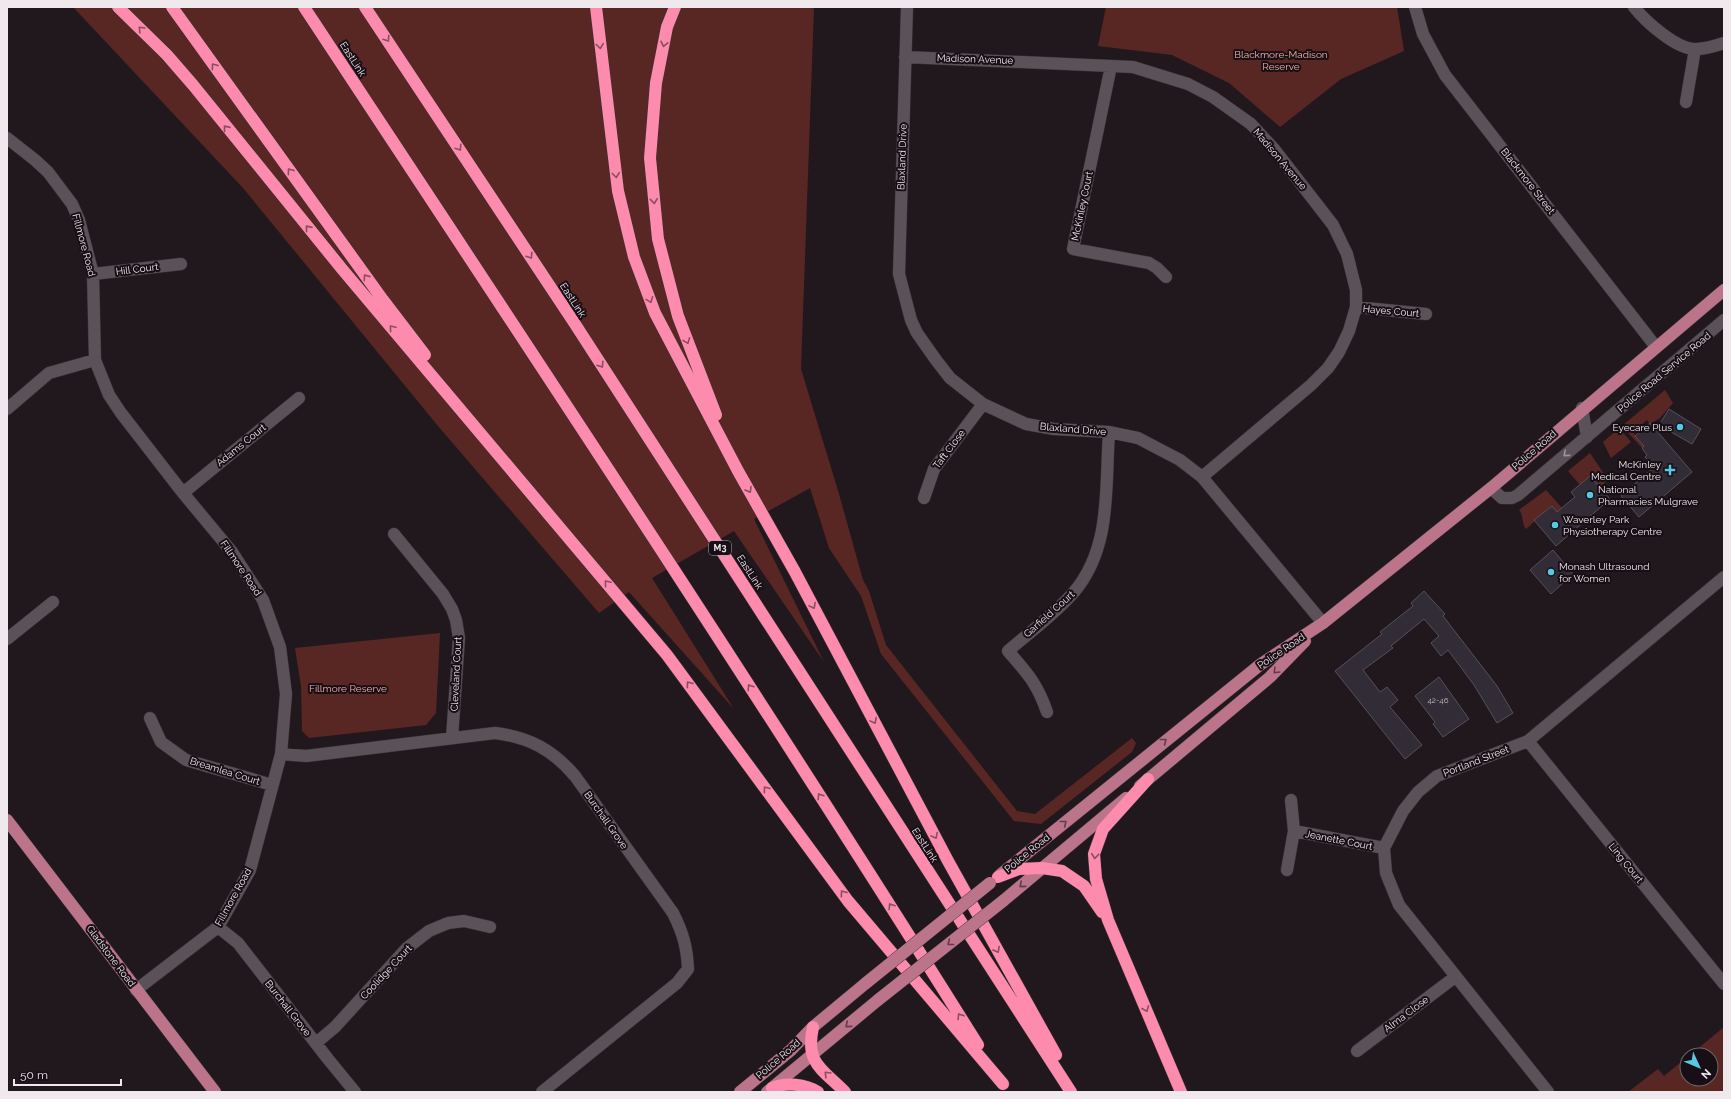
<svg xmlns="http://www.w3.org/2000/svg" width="1731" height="1099" font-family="Raleway,sans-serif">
  <rect width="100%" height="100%" fill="#21181e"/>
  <!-- green -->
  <path fill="#592723" d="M73,7H814L801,369L839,494L863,580L869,591L886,645L1017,811L1035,814L1132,738L1136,743L1132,752L1041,824L1014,821L881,654L861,596L829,548L810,488L754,519L824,662L734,531L652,578L734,709L629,592L599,613L438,426L243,188Z
    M1106,7H1397L1404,51L1341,79L1280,127L1229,83L1172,55L1098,46Z
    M1665,390L1673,403L1660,418L1650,424L1647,420L1633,432L1644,446L1642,448L1622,426Z
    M1619,428L1631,442L1611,458L1603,442Z
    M1590,453L1608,480L1600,487L1590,476L1580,485L1568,471Z
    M1546,490L1562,508L1557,512L1552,506L1526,529C1521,523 1524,515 1519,510Z
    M440,633L436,713L426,725L309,738L302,731L301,686L295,648Z
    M1724,1027V1092H1628L1658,1069L1664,1076L1687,1057V1079H1711V1055H1690Z"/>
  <!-- building -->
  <path fill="#312c35" stroke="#56505a" d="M1669,409L1701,429L1692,444L1659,425Z
    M1650,423L1655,432L1656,430L1692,472L1639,517L1621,496L1654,467L1645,457L1647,455L1642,448L1644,446L1635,436Z
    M1590,476L1610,499L1556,546L1534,520L1552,506L1557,512L1575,497L1571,492Z
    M1553,550L1573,574L1551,594L1530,570Z
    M1424,591L1445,614L1443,616L1497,686L1513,713L1497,723L1474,685L1448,650L1441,656L1431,643L1439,636L1424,619L1391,646L1393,648L1363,670L1380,692L1387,687L1398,700L1390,707L1422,745L1405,759L1335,671L1382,634L1380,632L1413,606L1411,603Z
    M1439,677L1469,719L1443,737L1433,724L1435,722L1415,696Z"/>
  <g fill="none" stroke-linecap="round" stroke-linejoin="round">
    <!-- minor casing -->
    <g stroke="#383236" stroke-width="13">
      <path id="minor" d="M907,7L899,274L911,320L917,333L936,360L950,378L983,404L1026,424L1054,429L1109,432L1138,438L1180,460L1202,477L1323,623
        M1415,7L1423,34L1445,75L1656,347
        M1634,7C1645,21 1677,50 1696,49C1705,49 1715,46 1724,43
        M905,57L1133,67L1188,84L1213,97L1251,124L1274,149L1333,225L1347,254L1356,290V307L1349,331L1339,352L1328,368L1311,385L1202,477
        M1111,66L1073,249L1149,263L1157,268L1166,277
        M1686,102L1695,49
        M7,138L35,160L48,172L72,204L79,220L93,274L95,360L109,395L121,413L183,493L232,552L263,600L280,647L286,694L281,754L250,870L218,927L136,990
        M93,274L181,264
        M1356,307L1426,314
        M1582,408L1587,437
        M7,409L49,373L95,360
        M1491,488L1502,498H1512L1518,495L1724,320
        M183,493L299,398
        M924,498L934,469L983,404
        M394,534L443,594L452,609L456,620L459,638L452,738
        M7,639L53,602
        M1047,712C1037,683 1027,673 1008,651C1030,632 1055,614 1074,592C1112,547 1105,487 1109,432
        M150,718L161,742L186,760L272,785
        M1528,741L1724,984
        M281,754L306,756L495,733C529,737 553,750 575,776L673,913C683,933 687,947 688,969L677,983L542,1092
        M1294,831L1384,848
        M1287,870L1294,831L1291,800
        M218,927L238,943L328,1059L355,1092
        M316,1043L335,1027L407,948L429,931L448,923L464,921L490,927
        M1357,1051L1455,977
        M1548,1092L1399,905L1386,873L1384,848L1403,811L1418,792L1437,776L1528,741L1724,577"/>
    </g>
    <!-- major casing -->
    <g stroke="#383236" stroke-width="13">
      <path id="major" d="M1140,786L1270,677L1305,641
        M7,820L215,1092
        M1000,875L1261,664L1323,623L1491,488L1724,290
        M1003,901L1126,798
        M740,1092L791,1050L813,1027L866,983
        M767,1092L878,1000"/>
    </g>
    <!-- highway casing -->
    <g stroke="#383236" stroke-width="13">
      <path id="highway" d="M118,7L167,55L193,85L342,269L667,655L848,901L1003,1084
        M172,7L383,300L425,355
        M304,7C531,351 759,695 978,1045
        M365,7L575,324L1071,1092
        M596,7L618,191L634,257L655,313L738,471L795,572L948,861L1056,1055
        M675,7L667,27L656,83L650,158L658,239L678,316L716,415
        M1148,779L1103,829L1094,854L1096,879L1108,920L1181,1092
        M998,877L1019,869L1042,868L1062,871L1084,886L1102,912
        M813,1027C805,1063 821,1068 845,1092
        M772,1088C786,1082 805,1084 818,1092"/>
    </g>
    <!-- minor -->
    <use href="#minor" stroke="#5b5158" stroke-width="12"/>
    <!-- major -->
    <use href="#major" stroke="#bc748b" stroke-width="12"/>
    <!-- highway -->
    <use href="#highway" stroke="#fd8bad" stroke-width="12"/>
    <!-- major-bridge casing -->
    <g stroke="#383236" stroke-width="13" stroke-linecap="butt">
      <path id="major-bridge" d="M866,983L990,883
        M878,1000L1003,901"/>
    </g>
    <!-- major-bridge -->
    <use href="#major-bridge" stroke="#bc748b" stroke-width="12"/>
  </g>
  <!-- one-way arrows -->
  <defs><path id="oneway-chevron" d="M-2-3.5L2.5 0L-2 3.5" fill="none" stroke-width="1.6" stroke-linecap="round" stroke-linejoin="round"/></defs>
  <g stroke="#8a4d61">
    <use href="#oneway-chevron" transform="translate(141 29) rotate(-135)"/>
    <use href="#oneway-chevron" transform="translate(387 39) rotate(56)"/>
    <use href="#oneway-chevron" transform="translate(664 44) rotate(102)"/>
    <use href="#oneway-chevron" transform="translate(600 46) rotate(83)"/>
    <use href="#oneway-chevron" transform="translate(214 66) rotate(-126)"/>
    <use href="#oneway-chevron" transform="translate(226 128) rotate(-129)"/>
    <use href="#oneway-chevron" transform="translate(459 148) rotate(56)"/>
    <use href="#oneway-chevron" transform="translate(290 171) rotate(-126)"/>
    <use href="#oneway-chevron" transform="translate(616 175) rotate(83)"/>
    <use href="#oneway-chevron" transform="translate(654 201) rotate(84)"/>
    <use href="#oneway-chevron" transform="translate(308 228) rotate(-129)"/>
    <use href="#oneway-chevron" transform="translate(530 256) rotate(57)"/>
    <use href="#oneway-chevron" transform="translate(366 277) rotate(-125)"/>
    <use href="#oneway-chevron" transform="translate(650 300) rotate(69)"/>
    <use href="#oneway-chevron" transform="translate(392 328) rotate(-130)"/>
    <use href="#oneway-chevron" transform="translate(687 341) rotate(69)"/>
    <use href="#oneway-chevron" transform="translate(601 365) rotate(57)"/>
    <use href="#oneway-chevron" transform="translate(749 490) rotate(60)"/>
    <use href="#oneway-chevron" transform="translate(607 583) rotate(-130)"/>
    <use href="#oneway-chevron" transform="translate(813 606) rotate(62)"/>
    <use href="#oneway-chevron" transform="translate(689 684) rotate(-126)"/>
    <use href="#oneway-chevron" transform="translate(750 687) rotate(-123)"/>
    <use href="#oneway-chevron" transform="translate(874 721) rotate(62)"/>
    <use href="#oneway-chevron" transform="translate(766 789) rotate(-126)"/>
    <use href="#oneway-chevron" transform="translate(820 796) rotate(-123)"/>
    <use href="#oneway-chevron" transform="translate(935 836) rotate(62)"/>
    <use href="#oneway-chevron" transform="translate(1095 856) rotate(96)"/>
    <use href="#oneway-chevron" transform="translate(843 893) rotate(-126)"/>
    <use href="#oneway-chevron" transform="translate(891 906) rotate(-122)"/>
    <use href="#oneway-chevron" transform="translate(997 950) rotate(61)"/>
    <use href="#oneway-chevron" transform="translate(1146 1009) rotate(68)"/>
    <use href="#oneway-chevron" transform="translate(960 1016) rotate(-122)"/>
    <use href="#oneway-chevron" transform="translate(827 1074) rotate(-135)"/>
  </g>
  <use stroke="#9e959b" href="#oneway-chevron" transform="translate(1566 454) rotate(140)"/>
  <g stroke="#613c4a">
    <use href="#oneway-chevron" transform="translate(1276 671) rotate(134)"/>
    <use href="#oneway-chevron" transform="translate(1164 741) rotate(-39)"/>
    <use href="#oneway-chevron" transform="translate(1064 823) rotate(-39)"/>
    <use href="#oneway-chevron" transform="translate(1022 885) rotate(139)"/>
    <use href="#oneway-chevron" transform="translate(950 943) rotate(142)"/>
    <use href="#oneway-chevron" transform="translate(848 1025) rotate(140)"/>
  </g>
  <!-- markers -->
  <g fill="#57c9e2" stroke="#170f15" stroke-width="1.5">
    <circle cx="1680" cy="427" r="4"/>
    <path d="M1668 464h4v4h4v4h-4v4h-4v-4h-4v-4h4z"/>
    <circle cx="1590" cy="495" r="4"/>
    <circle cx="1555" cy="525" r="4"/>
    <circle cx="1551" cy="572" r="4"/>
  </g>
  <g text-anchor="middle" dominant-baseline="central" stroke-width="4" stroke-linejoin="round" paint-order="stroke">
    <!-- number labels -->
    <g font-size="8" fill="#c0babf">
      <text x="1438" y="700">42-46</text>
    </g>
    <!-- shield labels -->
    <rect fill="#170f15" stroke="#aea8ac" stroke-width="1" x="709" y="541" width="22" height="14" rx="3"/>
    <g font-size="9" font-weight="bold" fill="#efe9ed">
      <text x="720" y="548">M3</text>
    </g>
    <!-- park labels -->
    <g font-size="10" fill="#f6b0a8" stroke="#170f15">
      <text x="1281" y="54">Blackmore-Madison<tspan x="1281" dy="12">Reserve</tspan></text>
      <text x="348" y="688">Fillmore Reserve</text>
    </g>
    <!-- street labels -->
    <g font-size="10" fill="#efe9ed" stroke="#170f15">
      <text transform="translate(353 59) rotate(57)">EastLink</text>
      <text transform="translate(975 59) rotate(2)">Madison Avenue</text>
      <text transform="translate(902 157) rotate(-88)">Blaxland Drive</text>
      <text transform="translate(1280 159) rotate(50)">Madison Avenue</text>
      <text transform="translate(1528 181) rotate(52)">Blackmore Street</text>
      <text transform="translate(1082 206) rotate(-78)">McKinley Court</text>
      <text transform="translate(84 245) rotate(75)">Fillmore Road</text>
      <text transform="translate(137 269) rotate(-7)">Hill Court</text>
      <text transform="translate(573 300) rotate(57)">EastLink</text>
      <text transform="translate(1391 311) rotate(5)">Hayes Court</text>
      <text transform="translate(1664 372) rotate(-40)">Police Road Service Road</text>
      <text transform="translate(1073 429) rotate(5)">Blaxland Drive</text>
      <text transform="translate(241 445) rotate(-39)">Adams Court</text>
      <text transform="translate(949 449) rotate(-53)">Taft Close</text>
      <text transform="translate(1534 450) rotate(-41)">Police Road</text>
      <text transform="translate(241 568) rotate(56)">Fillmore Road</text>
      <text transform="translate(750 572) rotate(57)">EastLink</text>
      <text transform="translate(1049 614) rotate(-42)">Garfield Court</text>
      <text transform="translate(1281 651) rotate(-34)">Police Road</text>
      <text transform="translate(456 674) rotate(-87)">Cleveland Court</text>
      <text transform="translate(1476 761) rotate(-21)">Portland Street</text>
      <text transform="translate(225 771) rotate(17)">Breamlea Court</text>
      <text transform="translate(606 820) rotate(55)">Burchall Grove</text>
      <text transform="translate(1339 840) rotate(11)">Jeanette Court</text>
      <text transform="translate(925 845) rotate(57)">EastLink</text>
      <text transform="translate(1027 853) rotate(-39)">Police Road</text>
      <text transform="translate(1626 863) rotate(51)">Ling Court</text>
      <text transform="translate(233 897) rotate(-61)">Fillmore Road</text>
      <text transform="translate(111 956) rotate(53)">Gladstone Road</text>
      <text transform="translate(386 972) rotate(-47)">Coolidge Court</text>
      <text transform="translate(288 1008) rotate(52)">Burchall Grove</text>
      <text transform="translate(1406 1014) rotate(-37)">Alma Close</text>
      <text transform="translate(778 1059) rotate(-41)">Police Road</text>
    </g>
    <!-- poi labels -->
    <g font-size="10" fill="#efe9ed" stroke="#170f15" text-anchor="start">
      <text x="1672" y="427" text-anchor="end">Eyecare Plus</text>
      <text x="1661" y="464" text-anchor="end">McKinley<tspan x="1661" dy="12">Medical Centre</tspan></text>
      <text x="1598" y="489">National<tspan x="1598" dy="12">Pharmacies Mulgrave</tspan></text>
      <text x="1563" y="519">Waverley Park<tspan x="1563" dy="12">Physiotherapy Centre</tspan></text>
      <text x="1559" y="566">Monash Ultrasound<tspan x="1559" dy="12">for Women</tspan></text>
    </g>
  </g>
  <!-- border -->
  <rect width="1731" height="1099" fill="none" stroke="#efe9ed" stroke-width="16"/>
  <!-- north arrow -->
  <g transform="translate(1699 1067) rotate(134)"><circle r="19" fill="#170f15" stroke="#6d666b"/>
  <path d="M0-3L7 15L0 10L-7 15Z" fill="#57c9e2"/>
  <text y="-6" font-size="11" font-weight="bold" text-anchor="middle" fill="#efe9ed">N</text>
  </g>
  <!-- scale -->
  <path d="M14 1079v6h107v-6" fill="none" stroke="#efe9ed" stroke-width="2"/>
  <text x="20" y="1079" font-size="12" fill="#efe9ed" stroke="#170f15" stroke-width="3" paint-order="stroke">50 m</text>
</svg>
